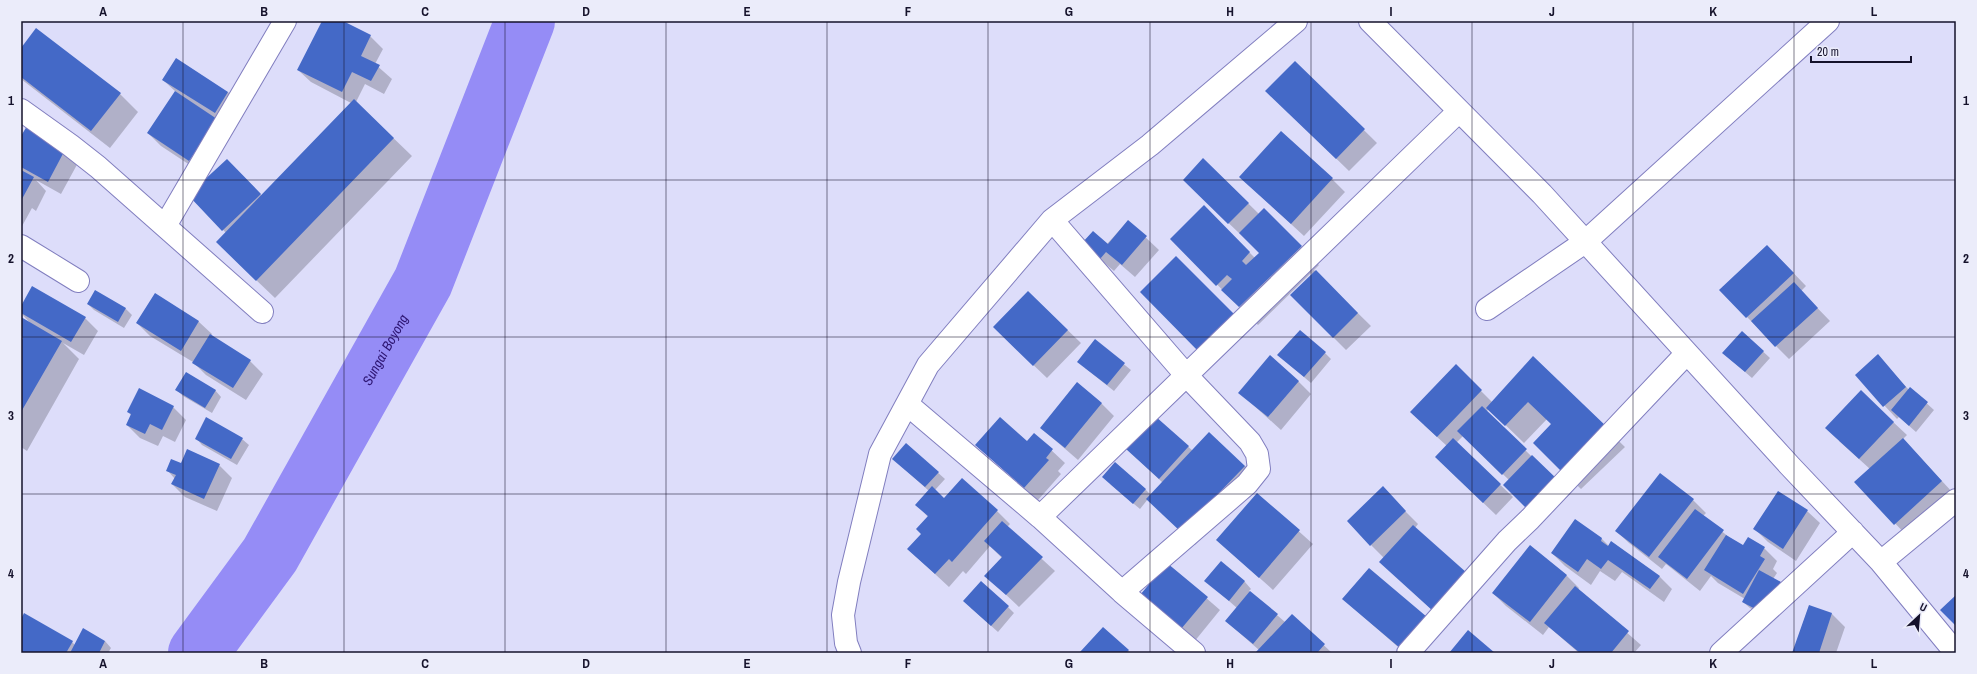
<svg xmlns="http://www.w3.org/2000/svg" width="1977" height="674" font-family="'Archivo Narrow',sans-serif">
  <rect width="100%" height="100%" fill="#ddddfa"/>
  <!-- shadow -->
  <path fill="#0003" d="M323,21H341L370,36L383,49L375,64L392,79L384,94L365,84L356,102L412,156L275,298L235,260L226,233L190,195L240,173L262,196L351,103L311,82L298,70Z
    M21,49L120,94L138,112L110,148L21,79Z
    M1295,62L1377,143L1349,171L1280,104Z
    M163,80L228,92L240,105L228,125L213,117L202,173L161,146L148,133L176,92Z
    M27,127L79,161L61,194L36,180L46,191L36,211L32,208L21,228V138Z
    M1204,160L1259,214L1264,210L1319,265L1314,270L1371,326L1346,350L1291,295L1312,275L1311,273L1258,325L1171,239L1222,225L1255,258L1260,253L1197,193Z
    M1240,177L1332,179L1345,192L1304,236Z
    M1128,221L1159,250L1135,277L1120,264L1114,271L1096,256Z
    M1780,259L1806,286L1801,291L1830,321L1789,359L1720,290Z
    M1028,292L1081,343L1047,378L1007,340Z
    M155,294L199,322L212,334L211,336L250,361L263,374L246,400L206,375L193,362L150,336L137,323Z
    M88,304L125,308L132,315L124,328L94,310Z
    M21,308L85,318L98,331L84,355L63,343L79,359L27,451L21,447V318L30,323L21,313Z
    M1742,332L1770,358L1752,378L1730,359Z
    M1095,341L1131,370L1114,391L1085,368Z
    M1325,353L1331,359L1311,383L1285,361Z
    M1878,356L1909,390L1911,389L1934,410L1916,432L1899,417L1897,419L1856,375Z
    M1533,358L1625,447L1581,489L1552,461V424L1547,419L1524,443L1489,409L1486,412L1570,494L1542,522L1509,480L1463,436L1456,443L1513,497L1496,515L1449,470L1447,446L1424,425L1456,366L1492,402Z
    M1298,381L1311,394L1281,430L1240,393Z
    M176,389L215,390L221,397L212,413L183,396Z
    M1861,392L1907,435L1903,439L1954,494L1908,537L1856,482L1870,469L1839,441Z
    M1101,403L1114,416L1078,460L1041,428Z
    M173,407L186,420L175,442L163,436L158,446L140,438L127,425L132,416L128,412Z
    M1155,417L1193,451L1245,466L1257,479L1195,545L1148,499L1140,509L1110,484L1145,489L1151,495L1163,483L1127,449Z
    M1034,434L1065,463L1058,471L1061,474L1038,500L976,445L1027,443Z
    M196,438L242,439L249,445L237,465L202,445Z
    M906,444L945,479L935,490L944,499L962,479L997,511L1010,524L1007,527L1055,571L1019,607L986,576L1002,558L990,546L966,574L963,571L949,587L908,549L922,534L928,517L917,505L929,491L900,465Z
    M182,464L219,465L232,478L217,511L185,497L172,484L175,479L168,471Z
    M1382,488L1418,524L1415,528L1446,623L1381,562L1384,558L1371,545Z
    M1257,494L1313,544L1273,590L1217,540Z
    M1693,500L1706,513L1703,516L1730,538L1743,547L1764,548L1777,561L1773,569L1777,573L1773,579L1786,589L1770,619L1750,608L1743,602L1745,599L1718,583L1711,576L1700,591L1666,564L1662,569L1629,543L1616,531Z
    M1807,511L1820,523L1796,561L1768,542L1755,529Z
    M1602,539L1609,546L1660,577L1672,589L1664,602L1622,572L1615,581L1600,571L1591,585L1565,566L1552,553Z
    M1530,547L1567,576L1579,588L1578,590L1641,645L1634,653H1579L1549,627L1543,635L1506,606L1493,593Z
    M1221,563L1245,582L1251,589L1249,591L1285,622L1292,615L1332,653H1256L1259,650L1226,621L1237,608L1206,581Z
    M1167,564L1220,610L1194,642L1154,608Z
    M1343,599L1439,631L1405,653Z
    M1809,606L1832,614L1845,627L1836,653H1793Z
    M1008,607L1014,613L998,632L971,608Z
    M21,621L72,642L75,645L105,641L111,648L108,653H21Z
    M1103,628L1131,653H1083L1082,652Z"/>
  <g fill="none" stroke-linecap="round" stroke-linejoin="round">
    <!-- river -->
    <path stroke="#958cf6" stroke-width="60" id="s1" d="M198,653L270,555L423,282L525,21"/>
  </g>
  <!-- building -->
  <path fill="#4469c7" d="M322,21H343L371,35L361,56L380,65L371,81L352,72L342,92L297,70Z
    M36,28L121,93L91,131L21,77V48Z
    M176,58L228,92L215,113L162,80Z
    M1295,61L1365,129L1336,159L1265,91Z
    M175,91L217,119L189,161L147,133Z
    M354,99L394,138L256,281L216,242Z
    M27,126L66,148L48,182L21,167V136Z
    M1281,131L1333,178L1291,224L1239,177Z
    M1203,158L1249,203L1228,224L1183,180Z
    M227,159L261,194L222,231L188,195Z
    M21,170L34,177L22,199L21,198Z
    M1204,205L1250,252L1242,261L1246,265L1259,253L1239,233L1264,208L1302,246L1239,307L1221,290L1232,279L1227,275L1216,286L1170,239Z
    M1128,220L1147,236L1122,265L1106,252L1100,259L1082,243L1093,231L1108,244Z
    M1767,245L1794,273L1746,318L1719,290Z
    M1176,256L1234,314L1197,350L1140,292Z
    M1316,270L1358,313L1333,338L1290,295Z
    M1794,282L1818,308L1775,347L1751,321Z
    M32,286L86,317L71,342L21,313V306Z
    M95,290L126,308L118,322L87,304Z
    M1028,291L1068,330L1033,366L993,327Z
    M155,293L199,321L181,351L136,323Z
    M21,317L62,341L21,412V342L23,338L21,337Z
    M1300,330L1326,352L1304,377L1277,355Z
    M1742,331L1764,351L1745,372L1722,353Z
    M210,334L251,360L233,388L192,363Z
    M1095,339L1125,363L1107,385L1077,362Z
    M1878,354L1906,387L1883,407L1855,375Z
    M1270,355L1299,381L1268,417L1238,393Z
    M1533,356L1608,428L1562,472L1533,443L1551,424L1528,402L1505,426L1486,408Z
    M1456,364L1482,390L1437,437L1410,412Z
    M186,372L216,390L205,408L175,390Z
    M1077,382L1102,403L1065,448L1040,428Z
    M1910,387L1928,402L1909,426L1891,410Z
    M139,388L174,406L162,430L150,424L145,434L126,425L131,414L127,412Z
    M1861,390L1894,422L1859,459L1825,428Z
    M1482,406L1527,449L1502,475L1457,431Z
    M1155,416L1189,446L1159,479L1126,449Z
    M206,417L243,438L231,459L195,439Z
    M1000,417L1027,441L1034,433L1053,449L1046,458L1049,460L1024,488L975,445Z
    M1209,432L1245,466L1181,532L1146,499Z
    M1453,438L1501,484L1483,503L1435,457Z
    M1903,438L1942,481L1894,525L1854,482Z
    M906,443L939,472L925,487L892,459Z
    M187,449L220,464L204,499L171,484L176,475L166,471L171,459L181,463Z
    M1532,455L1558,480L1528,510L1503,485Z
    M1115,462L1146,489L1133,504L1102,477Z
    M1660,473L1694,499L1649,557L1615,531Z
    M962,478L998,510L952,562L949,559L935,574L907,549L921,534L916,529L928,516L915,505L932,486L944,498Z
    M1383,486L1406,511L1370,546L1347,521Z
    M1778,491L1808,510L1783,549L1753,529Z
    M1257,493L1300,530L1259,578L1216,540Z
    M1695,509L1724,530L1687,579L1658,557Z
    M1575,519L1602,538L1601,541L1608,546L1611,541L1660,576L1650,589L1608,560L1601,569L1587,559L1578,572L1551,553Z
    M1002,521L1043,557L1006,595L984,576L1002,557L984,541Z
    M1413,525L1467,573L1433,611L1379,562Z
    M1726,535L1743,545L1748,537L1765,547L1760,556L1765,559L1743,594L1704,570Z
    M1530,545L1567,575L1530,622L1492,593Z
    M1221,561L1245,581L1229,601L1204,581Z
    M1167,563L1208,597L1181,629L1140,595Z
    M1369,568L1427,617L1400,648L1342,599Z
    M1759,570L1781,582L1763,613L1742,602Z
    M981,581L1009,606L991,626L963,601Z
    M1575,586L1629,631L1611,653H1580L1544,623Z
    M1250,591L1278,614L1253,644L1225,621Z
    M1956,595V626L1940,610Z
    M1809,605L1832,613L1819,653H1792Z
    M24,613L73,641L66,653H21V619Z
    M1292,614L1325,644L1317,653H1255Z
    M1103,627L1129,650L1126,653L1080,652Z
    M83,628L105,641L99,653H70Z
    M1468,630L1495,653H1449Z"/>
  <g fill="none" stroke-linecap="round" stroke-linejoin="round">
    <!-- street casing -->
    <g stroke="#817ebf" stroke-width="24">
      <path id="street" d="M1370,21L1542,194L1790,466L1881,562L1956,653
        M21,110L70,145L98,167L262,312
        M1052,220L1186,375L1250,442L1257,454L1259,469L1247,484L1122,592
        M165,226L285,21
        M21,246L78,281
        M1487,309L1585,242L1828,21
        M907,404L1040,517L1122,592L1194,653
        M1040,517L1459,111
        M1881,562L1956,500
        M850,653L846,643L843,615L849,582L880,454L928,365L1052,220L1150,145L1296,21
        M1408,653L1507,541L1530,519L1687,353
        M1721,653L1853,532"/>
    </g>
    <!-- street -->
    <use href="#street" stroke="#fff" stroke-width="22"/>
  </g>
  <!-- grid -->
  <path fill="none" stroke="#15122b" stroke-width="1" stroke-opacity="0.55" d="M183,21V653M344,21V653M505,21V653M666,21V653M827,21V653M988,21V653M1150,21V653M1311,21V653M1472,21V653M1633,21V653M1794,21V653M21,180H1956M21,337H1956M21,494H1956"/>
  <g text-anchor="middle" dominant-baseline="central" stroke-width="3" stroke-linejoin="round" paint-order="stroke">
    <!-- water labels -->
    <g font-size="14" font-style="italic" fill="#2d1572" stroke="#ebecfa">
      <text stroke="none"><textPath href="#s1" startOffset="357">Sungai Boyong</textPath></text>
    </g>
  </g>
  <!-- border -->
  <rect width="1977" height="674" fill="none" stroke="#ebecfa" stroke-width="44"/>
  <!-- north arrow -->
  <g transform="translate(1919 616) rotate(26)" stroke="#ebecfa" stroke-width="3" paint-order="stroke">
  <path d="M0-3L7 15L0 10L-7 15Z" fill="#15122b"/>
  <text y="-6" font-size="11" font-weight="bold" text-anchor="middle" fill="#15122b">U</text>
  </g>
  <!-- scale -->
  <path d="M1811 56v6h100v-6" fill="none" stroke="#15122b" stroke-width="2"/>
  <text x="1817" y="56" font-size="12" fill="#15122b" stroke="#ebecfa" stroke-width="3" paint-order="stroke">20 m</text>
  <rect x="22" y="22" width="1933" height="630" fill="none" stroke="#15122b" stroke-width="1.5"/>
  <g font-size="13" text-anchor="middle" font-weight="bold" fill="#15122b">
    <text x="103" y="16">A</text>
    <text x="264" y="16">B</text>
    <text x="425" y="16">C</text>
    <text x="586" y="16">D</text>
    <text x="747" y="16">E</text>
    <text x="908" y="16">F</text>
    <text x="1069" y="16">G</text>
    <text x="1230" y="16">H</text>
    <text x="1391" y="16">I</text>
    <text x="1552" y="16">J</text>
    <text x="1713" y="16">K</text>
    <text x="1874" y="16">L</text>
    <text x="11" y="105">1</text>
    <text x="1966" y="105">1</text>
    <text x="11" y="263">2</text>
    <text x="1966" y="263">2</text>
    <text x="11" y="420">3</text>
    <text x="1966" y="420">3</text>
    <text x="11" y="578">4</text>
    <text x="1966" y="578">4</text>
    <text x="103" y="668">A</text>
    <text x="264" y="668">B</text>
    <text x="425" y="668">C</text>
    <text x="586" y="668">D</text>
    <text x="747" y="668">E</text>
    <text x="908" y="668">F</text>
    <text x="1069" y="668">G</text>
    <text x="1230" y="668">H</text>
    <text x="1391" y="668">I</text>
    <text x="1552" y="668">J</text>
    <text x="1713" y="668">K</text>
    <text x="1874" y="668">L</text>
  </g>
</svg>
